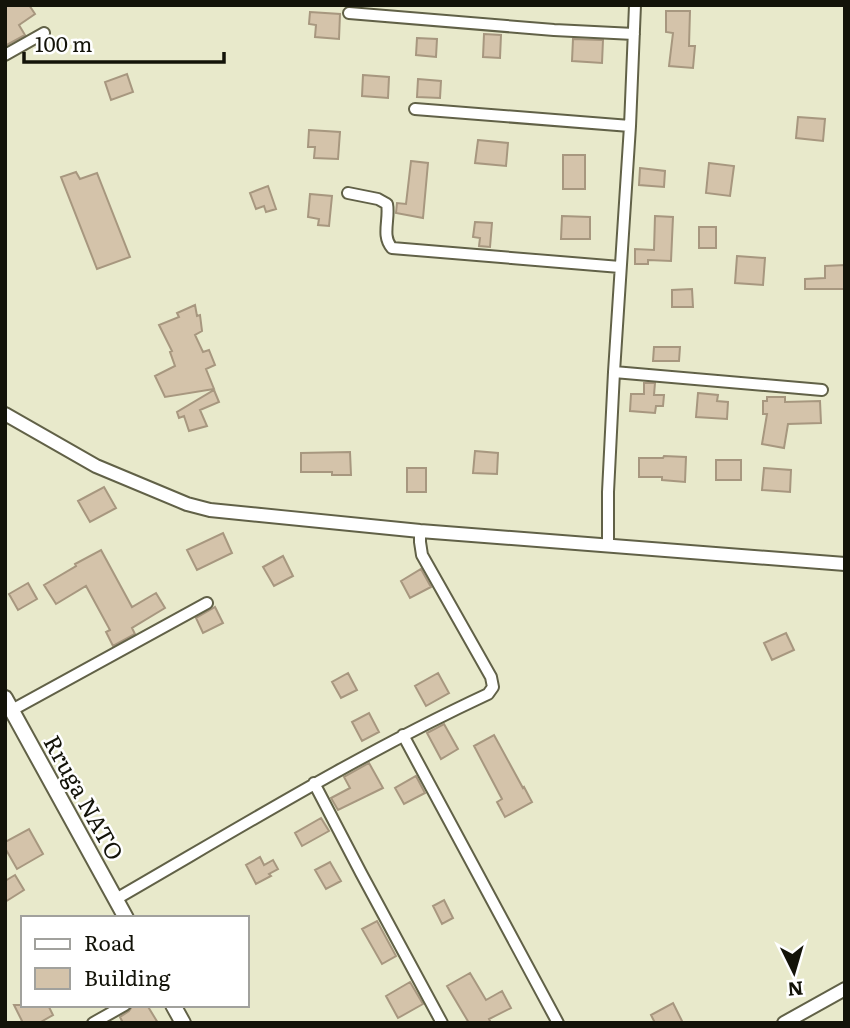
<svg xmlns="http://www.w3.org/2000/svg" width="850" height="1028" font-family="Literata,serif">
  <rect width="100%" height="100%" fill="#e8e9cb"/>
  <!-- building -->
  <path fill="#d4c3aa" stroke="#a7977f" stroke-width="2" d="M5,5H29L35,14L19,25L25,35L5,46Z
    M666,11H690L689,46H695L693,68L669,66L673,33L666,32Z
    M310,12L340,14L339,39L315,37L316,25L309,24Z
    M484,34L501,35L500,58L483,57Z
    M417,38L437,39L436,57L416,55Z
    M573,39L603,40L602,63L572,61Z
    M127,74L133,92L111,100L105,82Z
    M363,75L389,77L388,98L362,96Z
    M418,79L441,81L440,98L417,97Z
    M798,117L825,119L823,141L796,138Z
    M309,130L340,132L338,159L314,158L315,147H308Z
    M478,140L508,143L506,166L475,163Z
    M563,155H585V189H563Z
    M411,161L428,163L423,218L396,213L397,203L406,204Z
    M709,163L734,166L730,196L706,193Z
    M640,168L665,171L664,187L639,185Z
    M76,172L80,179L97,173L130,257L97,269L61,177Z
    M268,186L276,209L266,212L264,206L256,209L250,193Z
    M310,194L332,196L329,226L318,225L319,219L308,217Z
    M562,216L590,217V239H561Z
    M655,216L673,217L671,261L648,260V264H635V249L654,250Z
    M475,222L492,223L490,247L479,246L480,238L473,237Z
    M699,227H716V248H699Z
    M737,256L765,258L763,285L735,283Z
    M845,265V289H805V279L825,278V266Z
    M692,289L693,307H672V290Z
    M195,305L197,316L200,315L202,331L195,335L203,352L209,350L215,365L206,369L214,389L165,397L155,376L175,366L170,352L172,351L159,325L179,317L177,313Z
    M654,347H680L679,361H653Z
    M644,383H655L654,395H664L663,406H656L655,413L630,411L631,394H644Z
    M214,390L219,402L200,410L207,426L189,431L184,416L179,418L177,412Z
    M698,393L718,395L717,401L728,402L727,419L696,417Z
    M767,397H785V402L820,401L821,423L788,424L784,448L762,444L767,414H763V401H767Z
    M475,451L498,453L497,474L473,473Z
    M350,452L351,475H332V472H301V453Z
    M664,456L686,457L685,482L662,480V477H639V458H663Z
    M716,460H741V480H716Z
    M407,468H426V492H407Z
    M764,468L791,470L790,492L762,490Z
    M104,487L116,508L90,522L78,501Z
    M223,533L232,553L197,570L187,550Z
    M101,550L132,607L156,593L165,608L132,628L135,634L113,646L106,632L110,630L86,586L56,604L44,585L76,566L75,564Z
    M283,556L293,576L274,586L263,567Z
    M421,569L431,587L410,598L401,581Z
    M28,583L37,599L18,610L9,594Z
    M215,607L223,623L203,633L196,618Z
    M786,633L794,650L772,660L764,643Z
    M348,673L357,690L341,698L332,682Z
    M438,673L449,693L426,706L415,686Z
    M369,713L379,732L362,741L352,722Z
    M444,724L458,749L441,759L427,733Z
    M494,735L523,788L524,787L532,802L505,817L497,802L502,799L474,746Z
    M369,763L383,788L338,810L331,798L350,788L344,777Z
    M416,776L425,793L404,804L395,788Z
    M321,818L329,831L302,846L295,833Z
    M29,829L43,854L17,869L5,848V842Z
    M260,857L264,865L273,860L278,869L269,874L271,876L256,884L246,865Z
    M330,862L341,881L326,889L315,870Z
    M15,875L24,890L5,902V881Z
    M444,900L453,918L442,924L433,906Z
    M377,921L396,956L382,964L362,929Z
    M470,973L486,1000L502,991L511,1008L489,1019L491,1023H469L447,986Z
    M410,982L423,1004L398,1018L386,996Z
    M673,1003L683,1023H655L651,1015Z
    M14,1005H48L53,1015L39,1023H23Z
    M133,1005H147L158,1023H123L120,1017L129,1011Z"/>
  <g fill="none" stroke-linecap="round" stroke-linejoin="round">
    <!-- minor casing -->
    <g stroke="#616147" stroke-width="14">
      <path id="minor" d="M349,13L554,30L634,34
        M5,55L44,33
        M415,109L630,126
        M348,193L378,199L387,204C390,219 381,236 392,248L620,267
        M614,372L822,390
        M608,545V492L614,372L630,126L635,5
        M12,710L207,603
        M403,735L558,1023
        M314,783L361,873L442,1023
        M116,899C239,828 359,754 488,694L493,687L491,677L422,555L420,542V531
        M93,1023L125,1005"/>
    </g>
    <!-- tertiary casing -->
    <g stroke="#616147" stroke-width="16">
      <path id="tertiary" d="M5,414L96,466L187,504L210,510L420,531L845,564
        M784,1023L845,989"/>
    </g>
    <!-- secondary casing -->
    <g stroke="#616147" stroke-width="18">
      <path id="secondary" d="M5,698L126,918
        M173,1005L183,1023"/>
    </g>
    <!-- minor -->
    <use href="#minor" stroke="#fff" stroke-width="10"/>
    <!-- tertiary -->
    <use href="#tertiary" stroke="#fff" stroke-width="12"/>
    <!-- secondary -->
    <use href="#secondary" stroke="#fff" stroke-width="14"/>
  </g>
  <g text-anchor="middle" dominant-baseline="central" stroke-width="5" stroke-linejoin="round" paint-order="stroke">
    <!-- street labels -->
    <g font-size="23" fill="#131309" stroke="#fff">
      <text transform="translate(85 797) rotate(61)">Rruga NATO</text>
    </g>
  </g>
  <!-- border -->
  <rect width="850" height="1028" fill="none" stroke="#131309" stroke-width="14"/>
  <!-- legend -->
  <rect x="21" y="916" width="228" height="91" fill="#ffffff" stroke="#a1a19d" stroke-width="2"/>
  <rect x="35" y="939" width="35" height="10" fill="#ffffff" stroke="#a1a19d" stroke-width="2"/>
  <text x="84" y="951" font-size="21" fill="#131309">Road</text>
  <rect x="35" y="968" width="35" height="21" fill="#d4c3aa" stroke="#a1a19d" stroke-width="2"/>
  <text x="84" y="986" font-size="21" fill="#131309">Building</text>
  <!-- north arrow -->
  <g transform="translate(794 972) rotate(175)" stroke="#ffffff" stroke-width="5" paint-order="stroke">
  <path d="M0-5L12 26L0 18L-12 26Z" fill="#131309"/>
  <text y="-10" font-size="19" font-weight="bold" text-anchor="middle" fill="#131309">N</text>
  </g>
  <!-- scale -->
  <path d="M24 52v10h200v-10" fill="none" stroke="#131309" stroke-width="3.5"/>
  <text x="35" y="52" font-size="21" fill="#131309" stroke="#ffffff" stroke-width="5" paint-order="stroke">100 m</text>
</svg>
